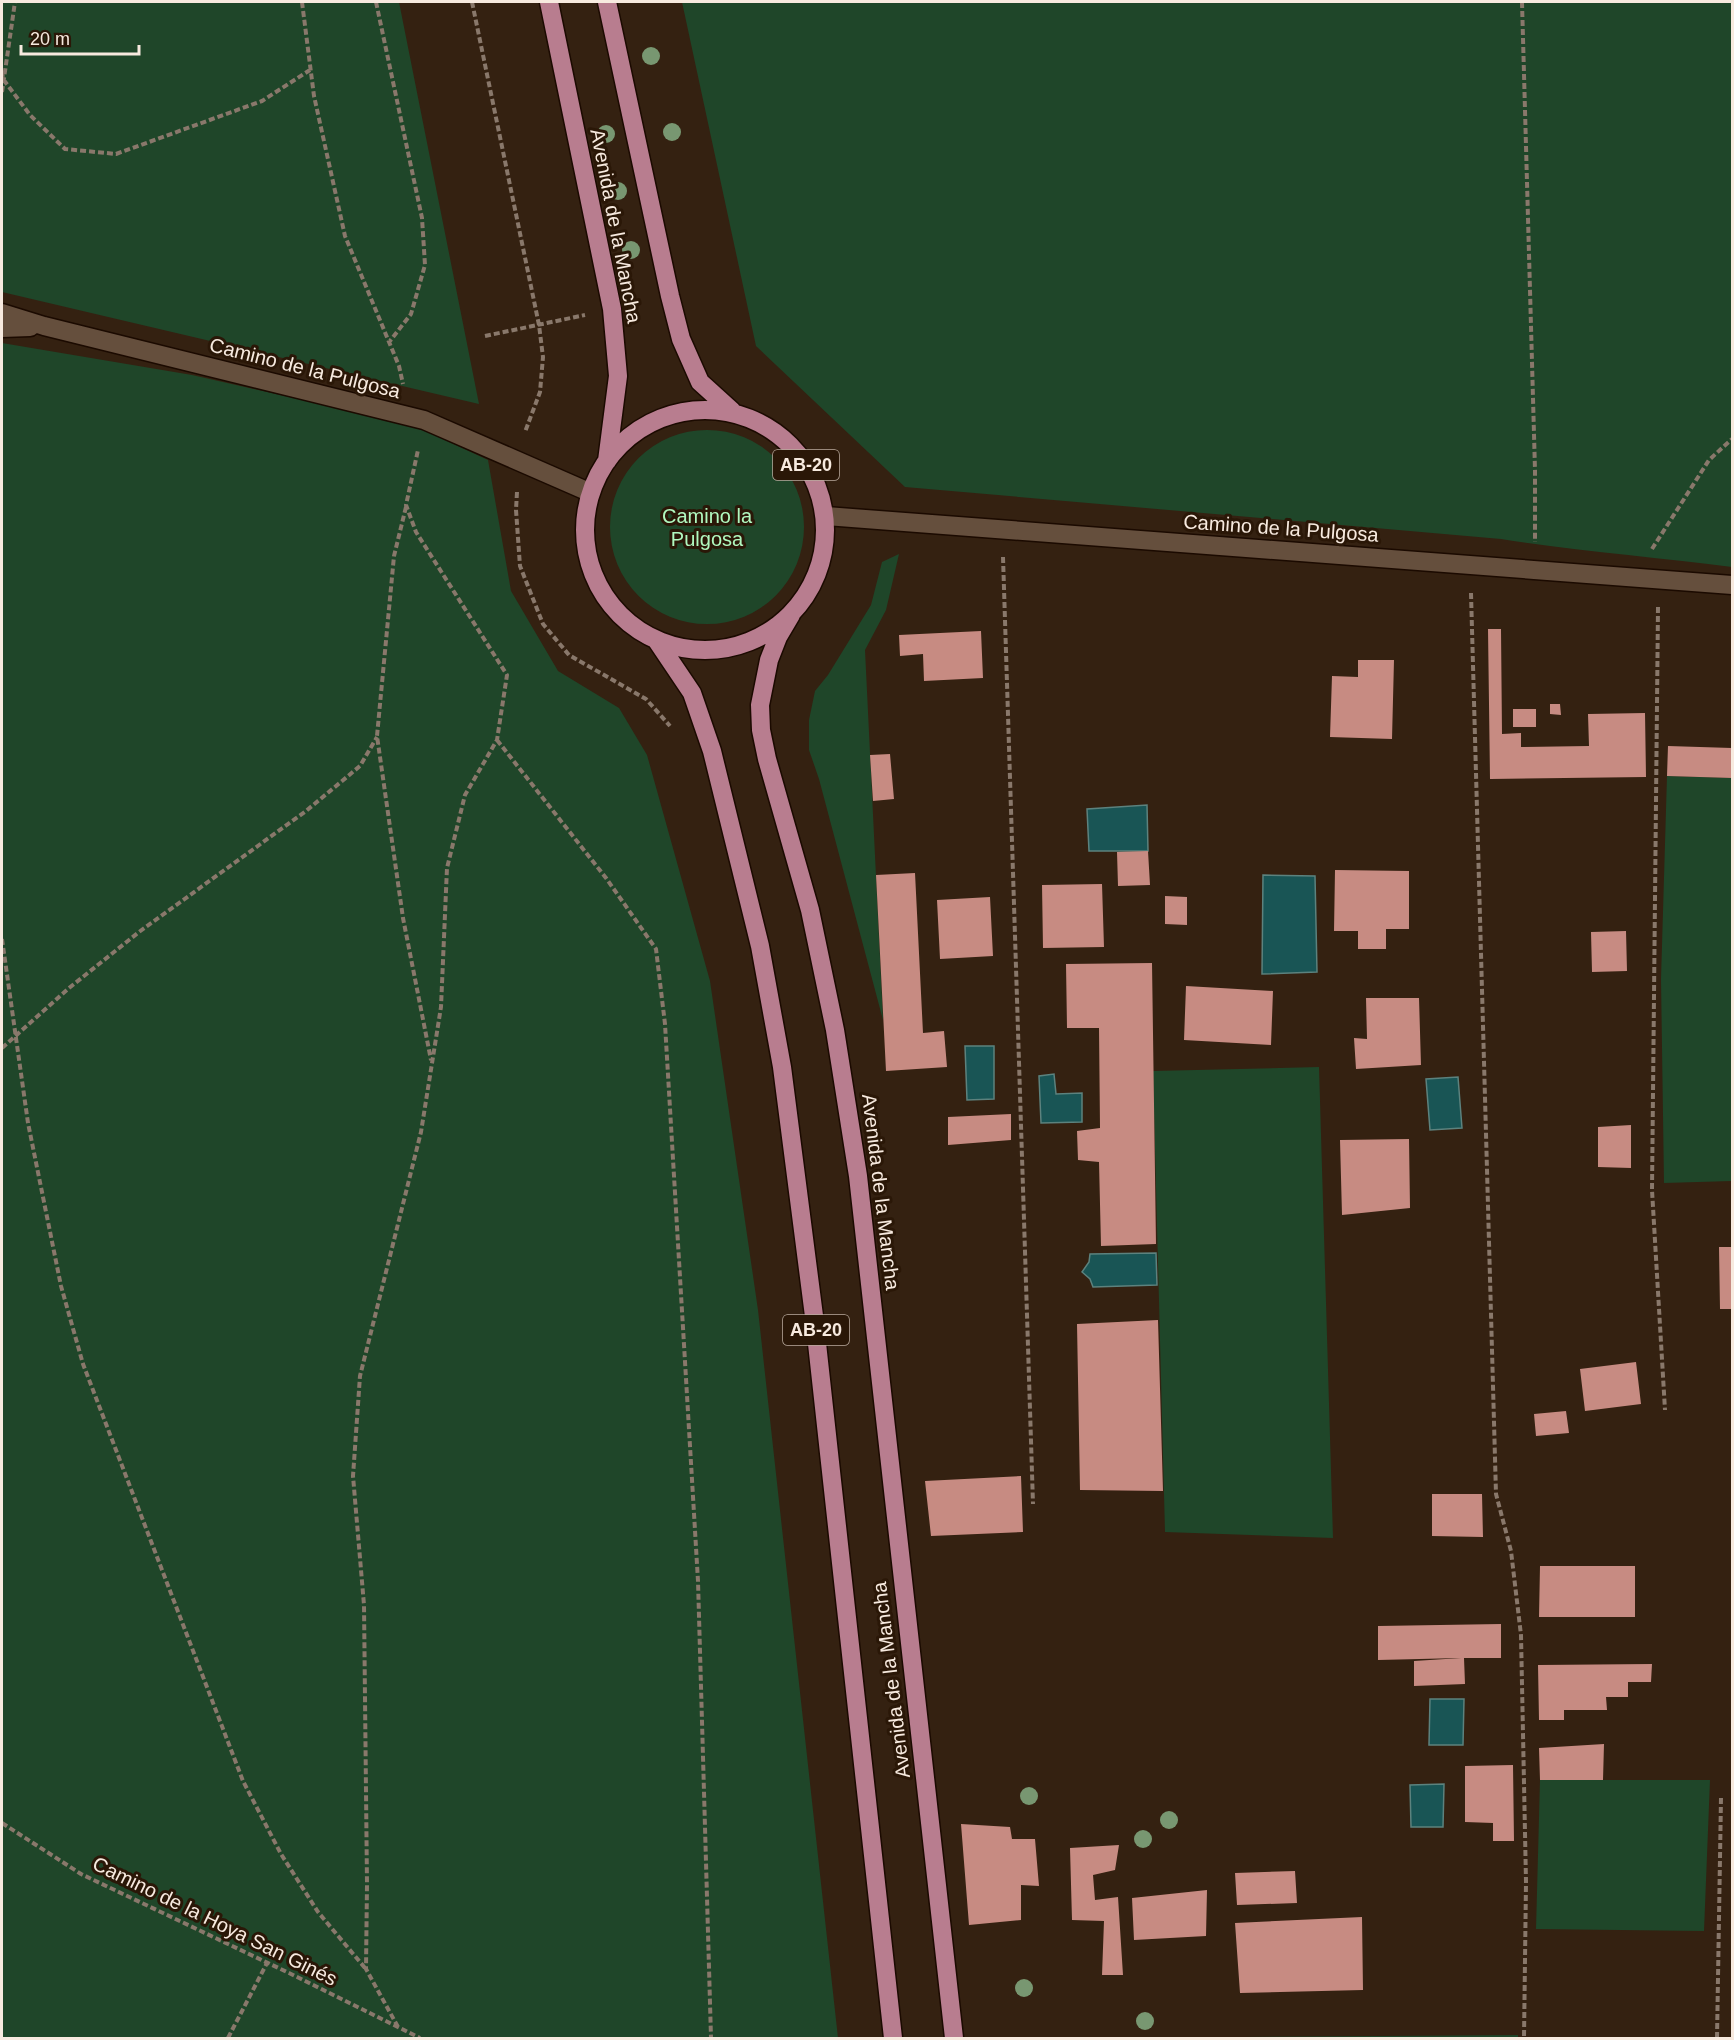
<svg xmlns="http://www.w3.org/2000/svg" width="1734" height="2040" font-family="Helvetica,sans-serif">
  <rect width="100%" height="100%" fill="#342111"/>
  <!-- green -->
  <path fill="#1f4629" d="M2,2H399L479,404L2,292Z
    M682,2H1732V567C1655,557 1578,551 1501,539L905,487L756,346Z
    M2,343L192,375L369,415L426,431L488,460L511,591L558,671L619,708L647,755L710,981L758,1310L838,2038H2Z
    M610 527a97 97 0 1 1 194 0a97 97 0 1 1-194 0Z
    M899,554L886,610L865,650L883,1020L819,779L809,750V720L815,691L828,675L871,605L882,562Z
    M1667,776L1732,778V1181L1664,1183L1661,979Z
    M1319,1067L1333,1538L1165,1532L1153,1071Z
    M1540,1780H1710L1704,1931L1536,1929Z
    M1518,2035V2038H1243V2037Z"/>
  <!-- water -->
  <path fill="#195555" stroke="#5c827e" stroke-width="1.5" d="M1147,805L1148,851H1089L1087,809Z
    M1263,875L1315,876L1317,972L1262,974Z
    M965,1046H994V1099L967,1100Z
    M1054,1074L1056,1094L1082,1093V1122L1041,1123L1039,1076Z
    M1458,1077L1462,1128L1430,1130L1426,1079Z
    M1156,1253L1157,1285L1093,1287L1090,1279L1082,1272L1089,1262L1090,1254Z
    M1430,1699H1464L1463,1745H1429Z
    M1444,1784L1443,1827H1411L1410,1785Z"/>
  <!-- building -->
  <path fill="#c78b82" d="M1488,629H1501L1502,734L1521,733V747L1589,746L1588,714L1645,713L1646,777L1490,779Z
    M981,631L983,678L924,681L923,654L900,656L899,635Z
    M1358,660H1394L1392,739L1330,737L1332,676L1358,677Z
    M1550,704H1560L1561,715L1550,714Z
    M1513,709H1536V727H1513Z
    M1668,746L1732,748V778L1667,776Z
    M890,754L894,799L873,801L870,755Z
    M1148,851L1150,885L1118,886L1117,852Z
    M1335,870L1409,871V929H1386V949H1358V931H1334Z
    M915,873L923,1033L944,1031L947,1067L886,1071L876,875Z
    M1102,884L1104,947L1043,948L1042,885Z
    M1165,896L1187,897V925L1165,924Z
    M990,897L993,956L940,959L937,900Z
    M1626,931L1627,971L1592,972L1591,932Z
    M1152,963L1156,1244L1101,1246L1099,1162L1078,1160L1077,1131L1100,1128L1099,1028H1067L1066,964Z
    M1186,986L1273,991L1271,1045L1184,1040Z
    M1366,998H1419L1421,1065L1356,1069L1354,1038L1367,1039Z
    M1011,1114V1140L948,1145V1117Z
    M1631,1125V1168L1598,1167V1127Z
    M1409,1139L1410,1208L1342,1215L1340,1140Z
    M1719,1247H1732V1309H1720Z
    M1158,1320L1163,1491L1080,1490L1077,1324Z
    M1636,1362L1641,1404L1585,1411L1580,1369Z
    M1566,1411L1569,1433L1536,1436L1534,1414Z
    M1021,1476L1023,1532L931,1536L925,1481Z
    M1432,1494H1482L1483,1537L1432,1536Z
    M1540,1566H1635V1617H1539Z
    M1501,1624V1658H1464L1465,1684L1414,1686V1661L1461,1658L1378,1660V1626Z
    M1652,1664L1651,1682H1628V1697H1606L1607,1710H1564V1720H1539L1538,1665Z
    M1604,1744L1603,1780H1540L1539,1748Z
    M1513,1765L1514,1841H1493V1823L1465,1822V1766Z
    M961,1824L1010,1827L1012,1839H1035L1039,1886L1021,1885V1920L969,1925Z
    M1119,1845L1115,1870L1093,1875L1095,1900L1118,1897L1123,1975H1102L1104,1921L1072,1920L1070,1848Z
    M1295,1871L1297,1903L1237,1905L1235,1873Z
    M1207,1890L1206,1936L1134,1940L1132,1898Z
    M1362,1917L1363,1990L1240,1993L1235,1923Z"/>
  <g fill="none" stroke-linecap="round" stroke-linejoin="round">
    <!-- minor casing -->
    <g stroke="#1b0a00" stroke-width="21">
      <path id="minor" d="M2,313L44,326L424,420L589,492
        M2,328L30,327
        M826,516L1732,585"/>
    </g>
    <!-- major casing -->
    <g stroke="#1b0a00" stroke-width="21">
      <path id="major" d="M549,2L612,309L618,376L607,461
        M607,2L670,296L681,339L700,382L732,411
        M585 530a120 120 0 1 1 240 0a120 120 0 1 1-240 0Z
        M791,615L778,637L769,660L760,705L761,730L767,759L810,910L835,1030L858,1176L954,2038
        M657,641L692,693L712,751L760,946L782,1067L814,1316L893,2038"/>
    </g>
    <!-- path -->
    <path stroke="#89786b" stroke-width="4" stroke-dasharray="6 3" stroke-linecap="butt" d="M302,2L314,96L345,236L399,366L403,384
      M376,2L422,218L425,265L411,314L390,341
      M472,2L539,325L543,357L540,392L525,432
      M1522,2L1535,470V542
      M2,71L3,79L30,115L65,149L116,154L262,101L310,70
      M2,92L15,2
      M485,336L585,315
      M517,492L516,510L520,566L543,624L569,655L646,699L670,726
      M406,507L394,556L377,736L403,918L431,1060
      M1652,549L1709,460L1732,439
      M1003,557L1033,1504
      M1471,593L1496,1494L1511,1551L1521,1635L1526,1882L1524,2038
      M1658,607L1652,1190L1665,1410
      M497,740L606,878L656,949L665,1024L698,1581L711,2038
      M2,939L28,1123L61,1286L83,1364L243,1781L281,1854L318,1912L365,1968
      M2,1048L69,988L139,932L306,811L360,766L377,737
      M2,1823L81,1874L289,1973L420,2038
      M398,2027L366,1969L367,1884L364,1605L353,1476L360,1376L421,1132L441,1007L447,868L465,795L497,740L507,675L416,532L406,505L418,450
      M228,2038L267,1963
      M1717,2038L1721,1798"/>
    <!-- minor -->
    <use href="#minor" stroke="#654f3d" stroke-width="18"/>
    <!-- major -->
    <use href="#major" stroke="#b87d8f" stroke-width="18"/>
  </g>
  <!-- trees -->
  <g fill="#789771">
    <circle cx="651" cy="56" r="9"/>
    <circle cx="672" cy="132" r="9"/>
    <circle cx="606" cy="134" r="9"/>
    <circle cx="618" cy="191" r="9"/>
    <circle cx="631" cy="250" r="9"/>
    <circle cx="1029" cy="1796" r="9"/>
    <circle cx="1169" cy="1820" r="9"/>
    <circle cx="1143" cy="1839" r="9"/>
    <circle cx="1024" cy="1988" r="9"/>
    <circle cx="1145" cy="2021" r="9"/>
  </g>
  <g text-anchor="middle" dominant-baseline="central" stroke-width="6" stroke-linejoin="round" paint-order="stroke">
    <!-- shield labels -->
    <g fill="#2a1707" stroke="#baab9e" stroke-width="1.5">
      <rect x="773" y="450" width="66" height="30" rx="4.5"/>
      <rect x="783" y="1315" width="66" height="30" rx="4.5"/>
    </g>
    <g font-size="18" font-weight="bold" fill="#f7eadf">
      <text x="806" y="465">AB-20</text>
      <text x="816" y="1330">AB-20</text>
    </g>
    <!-- street labels -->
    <g font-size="20" fill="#f7eadf" stroke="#2a1707">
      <text transform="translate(616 226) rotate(79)">Avenida de la Mancha</text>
      <text transform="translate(305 368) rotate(14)">Camino de la Pulgosa</text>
      <text transform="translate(1281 528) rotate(4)">Camino de la Pulgosa</text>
      <text transform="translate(881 1192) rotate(83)">Avenida de la Mancha</text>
      <text transform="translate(891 1680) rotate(-97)">Avenida de la Mancha</text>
      <text transform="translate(215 1921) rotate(26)">Camino de la Hoya San Ginés</text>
    </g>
    <!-- park labels -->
    <g font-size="20" fill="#b0f8bf" stroke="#2a1707">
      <text x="707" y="516">Camino la<tspan x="707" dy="23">Pulgosa</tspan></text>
    </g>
  </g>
  <!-- border -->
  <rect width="1734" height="2040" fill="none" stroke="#f7eadf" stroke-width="6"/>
  <!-- scale -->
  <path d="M21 45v9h118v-9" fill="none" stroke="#f7eadf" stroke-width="3"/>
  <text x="30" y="45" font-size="18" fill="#f7eadf" stroke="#2a1707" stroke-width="4.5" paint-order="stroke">20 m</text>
</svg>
